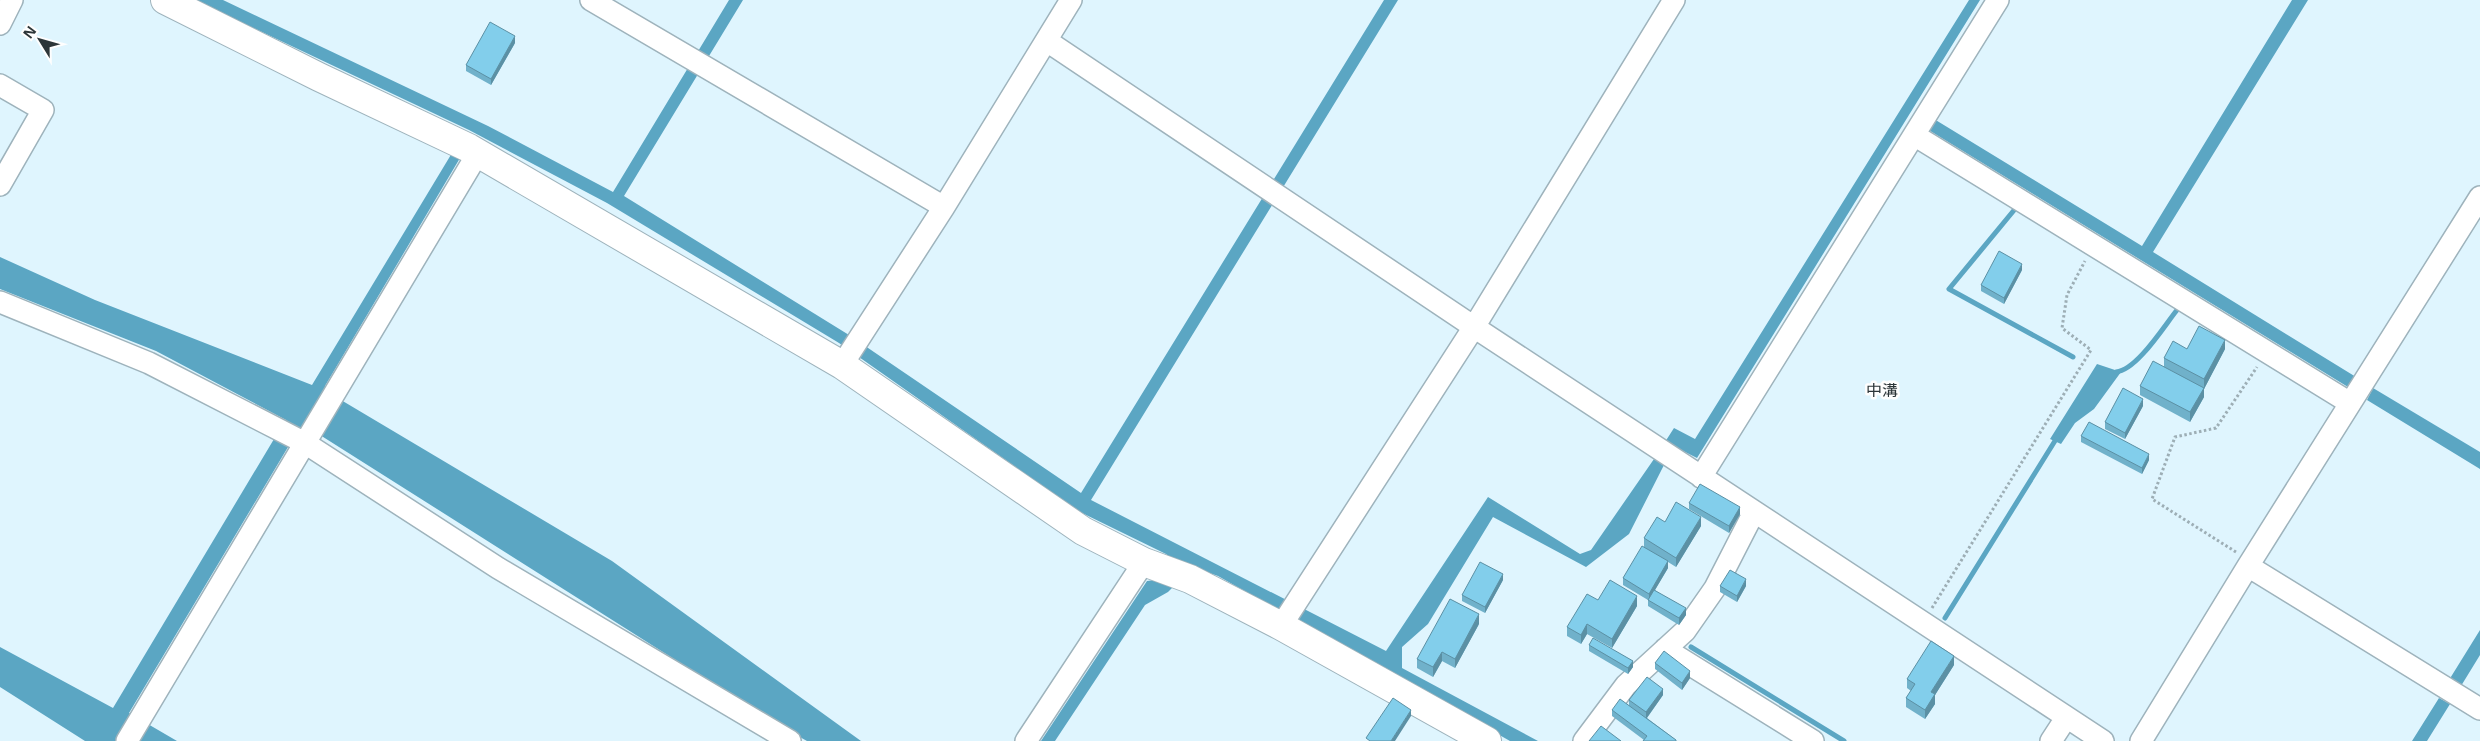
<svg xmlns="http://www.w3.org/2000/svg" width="2480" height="741" font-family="'Open Sans','Noto Sans JP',sans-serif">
  <rect width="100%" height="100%" fill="#dff5fe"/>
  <!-- water -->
  <path fill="#5ba6c3" d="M194,0H223L488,126L613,192L729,0H743L624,196L849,335L1081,493L1384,0H1398L1091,500L1386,651L1488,497L1580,554L1591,550L1654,459L1664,465L1629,534L1586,567L1493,517L1428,624L1402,647V668L1538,741H1510L1218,576L1193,567L1168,592L1145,605L1055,741H1041L1147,581L1163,579L1175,562L1166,554L1078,511L839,343L607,203L469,130Z
    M1969,0H1980L1697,458L1665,442L1674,428L1695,439Z
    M2292,0H2308L2153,252L2356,377L2348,387L1927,129L1934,119L2142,246Z
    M452,153L460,158L325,386L327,388L304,427L299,429L285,422L286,420L156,351L0,289V257L95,300L312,385Z
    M2097,364L2121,372L2094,409L2075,423L2061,444L2050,439Z
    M2373,388L2480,452V469L2367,400Z
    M341,400L612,561L861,741H807L780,726L320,435Z
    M277,434L291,442L129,713L177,741H85L0,687V647L113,708Z
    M2480,630V655L2461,686L2449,680Z
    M2439,698L2450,704L2427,741H2412Z"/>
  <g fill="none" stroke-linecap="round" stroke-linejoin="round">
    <!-- stream -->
    <path stroke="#5ba6c3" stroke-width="5" d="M2015,209L1949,289L2073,357
      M2116,372C2137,370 2164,326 2177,310
      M1945,618L2058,436
      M1691,647L1844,741"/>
    <!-- street casing -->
    <g stroke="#9eb3bc" stroke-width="24">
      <path id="street" d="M591,0L944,207
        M0,24L12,0
        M1047,41L1474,327L2103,741
        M0,85L43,110L0,185
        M1914,135L2350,403
        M0,302L149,363L305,443L498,568L790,741
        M842,365L944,207L1071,0
        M1701,477L1998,0
        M2248,566L2480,709
        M1281,626L1474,327L1674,0
        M1665,649L1813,741
        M127,741L478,153
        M1026,741L1144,562
        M1584,741L1626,685L1685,631L1715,588L1754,512
        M2051,741L2066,718
        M2141,741L2248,566L2480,197"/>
    </g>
    <!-- secondary casing -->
    <g stroke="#9eb3bc" stroke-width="30">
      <path id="secondary" d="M165,0L319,77L469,148L842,365L1083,531L1144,562L1190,579L1281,626L1487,741"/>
    </g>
    <!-- path -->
    <path stroke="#9daeb5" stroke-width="3" stroke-dasharray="2.5 2.5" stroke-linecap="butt" d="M2236,552L2152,499L2175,437L2216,428L2257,367
      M1932,608L2091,350L2062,328L2067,295L2085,261"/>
    <!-- street -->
    <use href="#street" stroke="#fff" stroke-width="21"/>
    <!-- secondary -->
    <use href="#secondary" stroke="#fff" stroke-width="28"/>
  </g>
  <!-- wall -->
  <path fill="#70b1ca" d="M515,43L491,85L466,71V65Z
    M2022,270L2004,304L1981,291V285Z
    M2187,349H2225L2204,389V388V397L2190,422L2140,395V386L2164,367V358Z
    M2143,406L2125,439L2105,429V422Z
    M2081,436L2149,460L2142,474L2081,442Z
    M1689,503L1740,514L1729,533L1689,509Z
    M1665,522L1701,526L1676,567L1668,562V568L1655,590L1686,615L1679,625L1648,606V600L1623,585V578L1644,547V538Z
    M1503,580L1485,613L1462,601V595Z
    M1720,586H1746L1737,602L1720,592Z
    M1598,600L1637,606L1612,648L1587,634L1581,644L1567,636V627Z
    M1479,624L1455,668L1442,661L1433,677L1417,668V659Z
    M1589,645L1633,667L1628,674L1589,651Z
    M1655,663L1690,678L1682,690L1655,669Z
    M1954,665L1935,695V704L1925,719L1906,707V698L1911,691L1907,688V679Z
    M1663,695L1647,718L1676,740H1644L1612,716V710L1629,705V700Z"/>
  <!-- shaded-wall -->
  <path fill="#5b90a4" d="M515,36V43L491,85V79Z
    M2022,264V270L2004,304V298Z
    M2225,340V349L2204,389V379Z
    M2204,388V397L2190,422V412Z
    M2143,399V406L2125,439V433Z
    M2149,454V460L2142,474V468Z
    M1740,507V514L1729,533V526Z
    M1701,517V526L1676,567V558Z
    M1668,561V568L1649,600V594Z
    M1503,574V580L1485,613V607Z
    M1746,579V586L1737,602V596Z
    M1637,596V606L1612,648V639Z
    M1686,608V615L1679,625V618Z
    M1479,614V624L1455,668V659Z
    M1587,624V634L1581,644V635Z
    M1442,652V661L1433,677V667Z
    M1954,656V665L1935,695V704L1925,719V710L1931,692Z
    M1633,661V667L1628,674V668Z
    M1690,671V678L1682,690V683Z
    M1663,689V695L1646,719V712Z
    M1411,710V716L1395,741H1391Z"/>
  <!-- building -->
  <path fill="#82ceeb" stroke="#5b90a4" d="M490,22L515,36L491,79L466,65Z
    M1999,251L2022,264L2004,298L1981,285Z
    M2199,326L2225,340L2204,379L2164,358L2173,341L2187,349Z
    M2153,361L2204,388L2190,412L2140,386Z
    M2123,388L2143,399L2125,433L2105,422Z
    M2089,422L2149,454L2142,468L2081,436Z
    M1700,484L1740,507L1729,526L1689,503Z
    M1676,502L1701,517L1676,558L1644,538L1657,517L1665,522Z
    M1642,546L1668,561L1649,594L1623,578Z
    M1480,562L1503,574L1485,607L1462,595Z
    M1730,570L1746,579L1737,596L1720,586Z
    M1610,580L1637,596L1612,639L1587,624L1581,635L1567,627L1587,594L1598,600Z
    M1654,590L1686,608L1679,618L1648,600Z
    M1450,599L1479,614L1455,659L1442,652L1433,667L1417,659Z
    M1593,638L1633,661L1628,668L1589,645Z
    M1931,641L1954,656L1931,692L1935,694L1925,710L1906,698L1915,684L1907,679Z
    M1664,651L1690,671L1682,683L1655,663Z
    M1647,677L1663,689L1646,712L1629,700Z
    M1393,698L1411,710L1391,741H1370L1366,738Z
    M1620,699L1676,740V741H1643L1647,736L1612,710Z
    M1601,726L1621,741H1589Z"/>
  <g text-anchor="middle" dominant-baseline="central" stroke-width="5" stroke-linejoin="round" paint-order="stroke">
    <!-- neighbourhood labels -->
    <g font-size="16" fill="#2c3538" stroke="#fefefe">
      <text x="1882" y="390">中溝</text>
    </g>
  </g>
  <!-- north arrow -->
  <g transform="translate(40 40) rotate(307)" stroke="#fefefe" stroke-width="4" paint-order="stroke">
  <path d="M0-4L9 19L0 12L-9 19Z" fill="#2c3538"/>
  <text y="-8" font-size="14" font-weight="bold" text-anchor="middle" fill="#2c3538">N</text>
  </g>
</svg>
